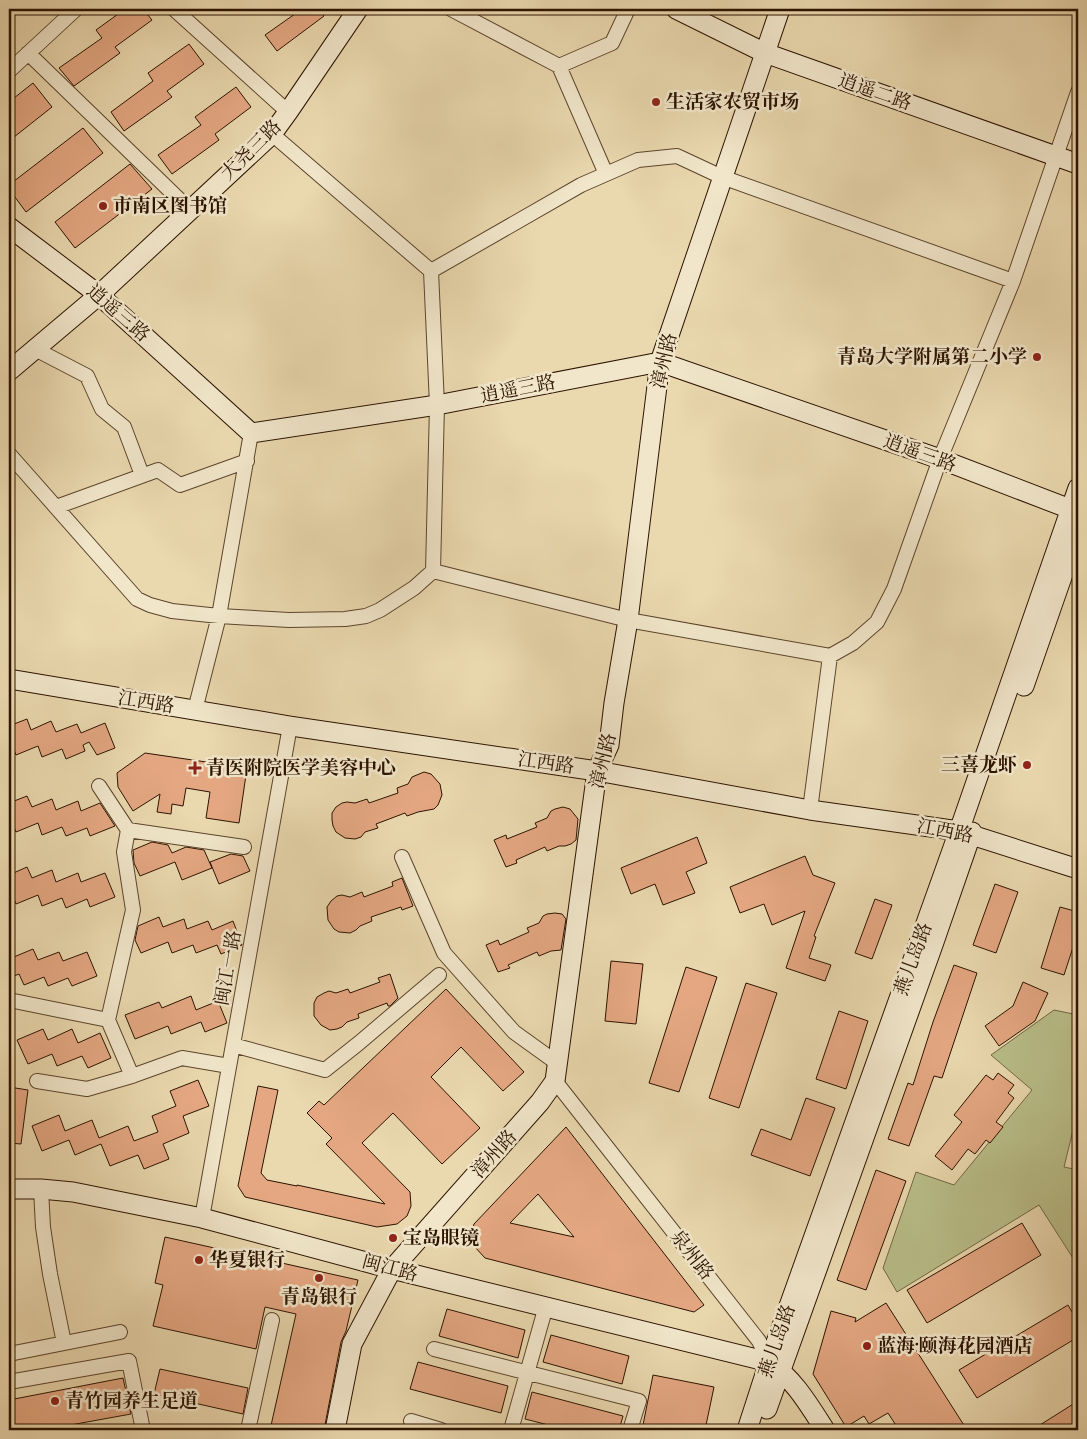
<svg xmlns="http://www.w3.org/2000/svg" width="1087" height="1439" font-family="'IM FELL Double Pica','Noto Serif SC',serif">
  <rect width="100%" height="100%" fill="#ead8ae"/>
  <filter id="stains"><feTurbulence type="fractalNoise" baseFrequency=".004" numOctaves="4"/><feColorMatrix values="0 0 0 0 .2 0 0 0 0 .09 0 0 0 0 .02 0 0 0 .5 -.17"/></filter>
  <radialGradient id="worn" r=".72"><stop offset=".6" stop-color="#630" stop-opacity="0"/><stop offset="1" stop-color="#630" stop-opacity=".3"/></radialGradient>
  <!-- green -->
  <path fill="#b9be89" stroke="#726844" d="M1054,1010L1078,1015V1110L1064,1167L1078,1170V1266L1039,1205L897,1292L883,1268L916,1172L954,1185L1032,1090L991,1055Z"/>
  <!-- building -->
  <path fill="#e4a782" stroke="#2c1300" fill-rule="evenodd" d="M125,9H143L152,20L115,47L120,53L74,86L59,68L102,38L96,30Z
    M302,9H319L324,16L277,51L265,35Z
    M189,44L204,64L167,91L172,97L124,131L111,112L153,81L148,73Z
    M33,83L52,107L9,141V102Z
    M236,87L251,107L215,134L219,140L172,174L158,155L201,125L195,117Z
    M83,128L103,153L26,212L9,189V185Z
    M130,164L152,189L75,248L55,222Z
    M27,719L31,730L51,721L56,732L77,724L81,733L105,723L115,748L97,755L89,742L83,745L85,751L66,759L62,749L42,757L38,746L16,755L9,737V726Z
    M145,753L247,768L239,823L206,818L210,792L186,788L183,806L172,804L171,814L157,812L160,794L133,811L118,787L117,773Z
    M424,772L431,774L440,784L442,795L438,805L434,809L418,812L407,816L405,813L376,824L378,828L365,832L361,837L355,839L345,838L336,832L333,826L332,820V813L336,807L342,803L347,802L355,803L367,799L369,803L398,793L397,788L408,784L412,777Z
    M27,796L32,807L52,799L56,810L78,801L81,811L100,803L115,826L90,836L87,828L66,836L62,827L42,835L38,823L16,832L11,820L9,821V803Z
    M563,807L570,809L578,819L576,840L571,844L565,846H559L547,851L545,847L516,860L517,863L506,867L494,840L506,835L507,839L537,827L535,823L547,818L551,811L555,809Z
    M697,837L707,863L686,872L695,893L663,905L655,884L631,894L621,868Z
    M152,842L168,845L172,853L186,847L204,850L212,868L182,880L175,862L140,876L134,863L133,850Z
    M231,854L243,856L250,871L219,884L210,862Z
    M805,856L813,875L835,883L814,936L816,937L809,958L831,965L825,981L786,968L805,911L772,925L764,904L740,913L730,887Z
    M27,867L32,878L52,870L56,882L78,873L81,882L105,873L115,897L90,907L87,899L66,908L62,898L42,906L38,895L16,904L11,891L9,892V875Z
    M402,878L413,906L402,910L401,907L371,917L372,921L360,926L356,930L350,933L339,932L334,929L328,920L327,907L331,901L337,896L342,895L350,897L362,892L364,897L393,886L392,882Z
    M995,884L1018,892L996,953L973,945Z
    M875,899L892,905L872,959L855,953Z
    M1060,907L1078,912V932L1064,975L1041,968Z
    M555,913L562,914L566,919L561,950L551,951L539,956L537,952L508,965L510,968L498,972L486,945L498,940L500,945L529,932L527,928L539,923L543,916L547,914Z
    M159,917L163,927L184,919L187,929L208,921L212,930L233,921L242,945L221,954L217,945L196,953L193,945L172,953L168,942L141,953L135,940L138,926Z
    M33,949L38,960L59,952L63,961L87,952L97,976L72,986L68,978L48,986L44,977L24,985L19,974L9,978V959Z
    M611,961L643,964L636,1024L605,1021Z
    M954,965L977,973L942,1078L934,1076L909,1146L888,1139L908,1083L913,1085L933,1022Z
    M686,967L717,977L679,1092L649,1083Z
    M390,974L398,998L390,1006H388L387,1003L358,1014L359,1018L347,1022L342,1027L337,1029L330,1030L321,1025L314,1016V1003L317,997L324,993L329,991L336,993L348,989L350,993L380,982L378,978Z
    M1023,982L1048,993L1035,1021L999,1046L985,1026L1013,1006Z
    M746,983L777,993L739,1108L709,1098Z
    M446,989L524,1072L503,1091L461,1047L431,1077L480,1128L442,1164L393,1113L362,1143L410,1192L411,1206L407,1216L397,1224L377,1227L245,1197L238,1186L258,1086L278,1090L261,1173L267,1180L297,1186V1185L385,1204L326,1144L332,1138L307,1113L319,1101L324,1105Z
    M191,996L196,1010L218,1001L227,1023L205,1032L201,1022L171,1034L168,1026L135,1039L125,1015L159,1002L162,1008Z
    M839,1011L868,1021L846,1089L816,1079Z
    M43,1029L48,1040L72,1029L78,1043L100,1033L111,1058L88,1068L82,1056L57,1066L52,1054L28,1064L17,1040Z
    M998,1073L1014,1085L1008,1093L1014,1098L996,1122L1003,1127L990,1143L986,1140L975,1154L968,1149L952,1170L935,1156L962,1122L954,1115L986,1075L993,1080Z
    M198,1080L209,1106L183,1116L189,1133L163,1144L169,1159L144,1169L138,1155L110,1166L101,1144L75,1155L69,1140L42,1151L32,1126L59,1115L65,1131L92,1120L99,1138L128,1126L134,1141L158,1132L152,1116L176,1106L170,1091Z
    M9,1087L28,1090L21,1144L9,1143Z
    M806,1098L835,1108L810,1176L751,1155L761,1129L791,1140Z
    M566,1127L704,1305L694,1312L485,1258L474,1246L472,1231L474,1224ZM538,1194L574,1237L510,1223Z
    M876,1170L906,1181L866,1290L837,1280Z
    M1022,1223L1041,1255L927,1323L907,1290Z
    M165,1237L358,1280L346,1331L341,1342L324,1430H270L296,1314L265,1307L256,1349L153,1326L163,1285L155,1283Z
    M886,1303L967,1430H899L888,1413L869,1424L864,1416L846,1427L813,1374L831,1311L856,1318L855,1322Z
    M1068,1305L1078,1322V1337L977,1398L959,1370Z
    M447,1309L525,1330L518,1358L439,1336Z
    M551,1335L629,1356L622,1384L543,1362Z
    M418,1362L508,1386L501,1413L410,1389Z
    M160,1369L248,1388L243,1414L154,1394Z
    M653,1375L714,1387L705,1430H642Z
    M123,1378L131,1414L43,1430H9V1400Z
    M532,1392L623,1416L619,1430H568L525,1419Z
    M1078,1401V1430H1032Z"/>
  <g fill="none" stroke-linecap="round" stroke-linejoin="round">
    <!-- street casing -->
    <g stroke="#5c442c" stroke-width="16">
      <path id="street" d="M174,9L288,112
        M451,9L559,66L606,174
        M28,53L190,210
        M559,66L612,43L628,9
        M9,71L76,9
        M431,271L581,185L638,160L677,156L722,177L1013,281
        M35,349L87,376L102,409L124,427L142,475
        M9,454L137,599L150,605L172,611L219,616L289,620L345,619L366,616L380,610L414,588L433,571L437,405L431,271L272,134
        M56,507L158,470L180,485L247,461
        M433,571L628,620L830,656L853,643L877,622L894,589L940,459L1013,281L1078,92
        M195,710L219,616L251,433
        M810,810L830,656
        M128,830L244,847
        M402,857L444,953L514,1032L557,1063
        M9,1000L108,1020L133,910L124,852L128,830L99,786
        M233,1045L325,1070L359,1043L439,975
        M132,1076L182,1058L229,1066
        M37,1081L87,1089L132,1076L108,1020
        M555,1081L759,1341L769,1362
        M41,1189L43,1227L50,1274L64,1343
        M202,1218L290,726
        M434,1349L639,1401L630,1430
        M9,1354L120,1332
        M9,1382L129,1361L143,1430
        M411,1421L441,1430
        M248,1430L272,1320
        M511,1430L546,1306"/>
    </g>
    <!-- secondary casing -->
    <g stroke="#2c1300" stroke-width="21">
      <path id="secondary" d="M676,9L765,53L1078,164
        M9,227L99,295L251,433L437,405L660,362L940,459L1078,512
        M9,371L99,295L272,134L288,112L358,9
        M9,679L290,726L597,771L810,810L959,831L1078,869
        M1024,686L1078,531
        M9,1189H41L73,1192L202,1218L392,1269L769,1362C794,1379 809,1405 825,1430
        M767,1409L934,942L972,832
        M335,1430L352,1344L392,1269L540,1102L555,1081L597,771L609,745L614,703L628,620L660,362L780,9
        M747,1430L769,1362L959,831L1078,488"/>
    </g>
    <!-- street -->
    <use href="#street" stroke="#f1e6ca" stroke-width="14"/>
    <!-- secondary -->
    <use href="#secondary" stroke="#f1e6ca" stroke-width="19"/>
  </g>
  <!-- markers -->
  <g fill="#8f2418" stroke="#f1e6ca" stroke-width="2">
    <circle cx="656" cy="102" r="5"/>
    <circle cx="103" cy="206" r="5"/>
    <circle cx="1037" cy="357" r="5"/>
    <circle cx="1027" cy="765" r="5"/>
    <path d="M192.5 760.5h5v5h5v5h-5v5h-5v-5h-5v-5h5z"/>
    <circle cx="393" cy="1238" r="5"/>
    <circle cx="199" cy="1260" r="5"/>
    <circle cx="319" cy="1278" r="5"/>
    <circle cx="867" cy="1346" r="5"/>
    <circle cx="55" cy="1401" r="5"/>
  </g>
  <g text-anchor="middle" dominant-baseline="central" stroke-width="5" stroke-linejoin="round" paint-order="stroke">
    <!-- street labels -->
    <g font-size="19" fill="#2c1300" stroke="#f1e6ca">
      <text transform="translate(875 92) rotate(19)">逍遥二路</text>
      <text transform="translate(251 150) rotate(-45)">大尧三路</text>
      <text transform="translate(118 313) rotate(41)">逍遥三路</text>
      <text transform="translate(664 361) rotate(-77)">漳州路</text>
      <text transform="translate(518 389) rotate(-11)">逍遥三路</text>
      <text transform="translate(920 453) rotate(20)">逍遥三路</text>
      <text transform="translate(146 702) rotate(9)">江西路</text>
      <text transform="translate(603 761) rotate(-76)">漳州路</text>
      <text transform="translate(546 763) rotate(8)">江西路</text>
      <text transform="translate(945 831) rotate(11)">江西路</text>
      <text transform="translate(913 959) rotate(-70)">燕儿岛路</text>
      <text transform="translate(228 968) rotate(-80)">闽江一路</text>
      <text transform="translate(494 1154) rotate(-48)">漳州路</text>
      <text transform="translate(692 1255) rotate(52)">泉州路</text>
      <text transform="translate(390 1268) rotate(15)">闽江路</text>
      <text transform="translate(777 1341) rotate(-71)">燕儿岛路</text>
    </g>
    <!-- poi labels -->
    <g font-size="19" font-weight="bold" fill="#2c1300" stroke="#f1e6ca" text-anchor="start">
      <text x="666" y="102">生活家农贸市场</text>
      <text x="113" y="206">市南区图书馆</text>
      <text x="1027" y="357" text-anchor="end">青岛大学附属第二小学</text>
      <text x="1017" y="765" text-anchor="end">三喜龙虾</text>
      <text x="206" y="768">青医附院医学美容中心</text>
      <text x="403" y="1238">宝岛眼镜</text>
      <text x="209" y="1260">华夏银行</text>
      <text x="319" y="1297" text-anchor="middle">青岛银行</text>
      <text x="877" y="1346">蓝海·颐海花园酒店</text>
      <text x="65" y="1401">青竹园养生足道</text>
    </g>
  </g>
  <!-- margin -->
  <rect width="1087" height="1439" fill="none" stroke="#ead8ae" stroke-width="30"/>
  <rect x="10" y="10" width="1067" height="1419" fill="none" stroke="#2c1300" stroke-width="2.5"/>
  <rect x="15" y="15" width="1057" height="1409" fill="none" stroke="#2c1300"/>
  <rect width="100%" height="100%" filter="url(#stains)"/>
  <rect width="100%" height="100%" fill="url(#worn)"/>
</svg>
